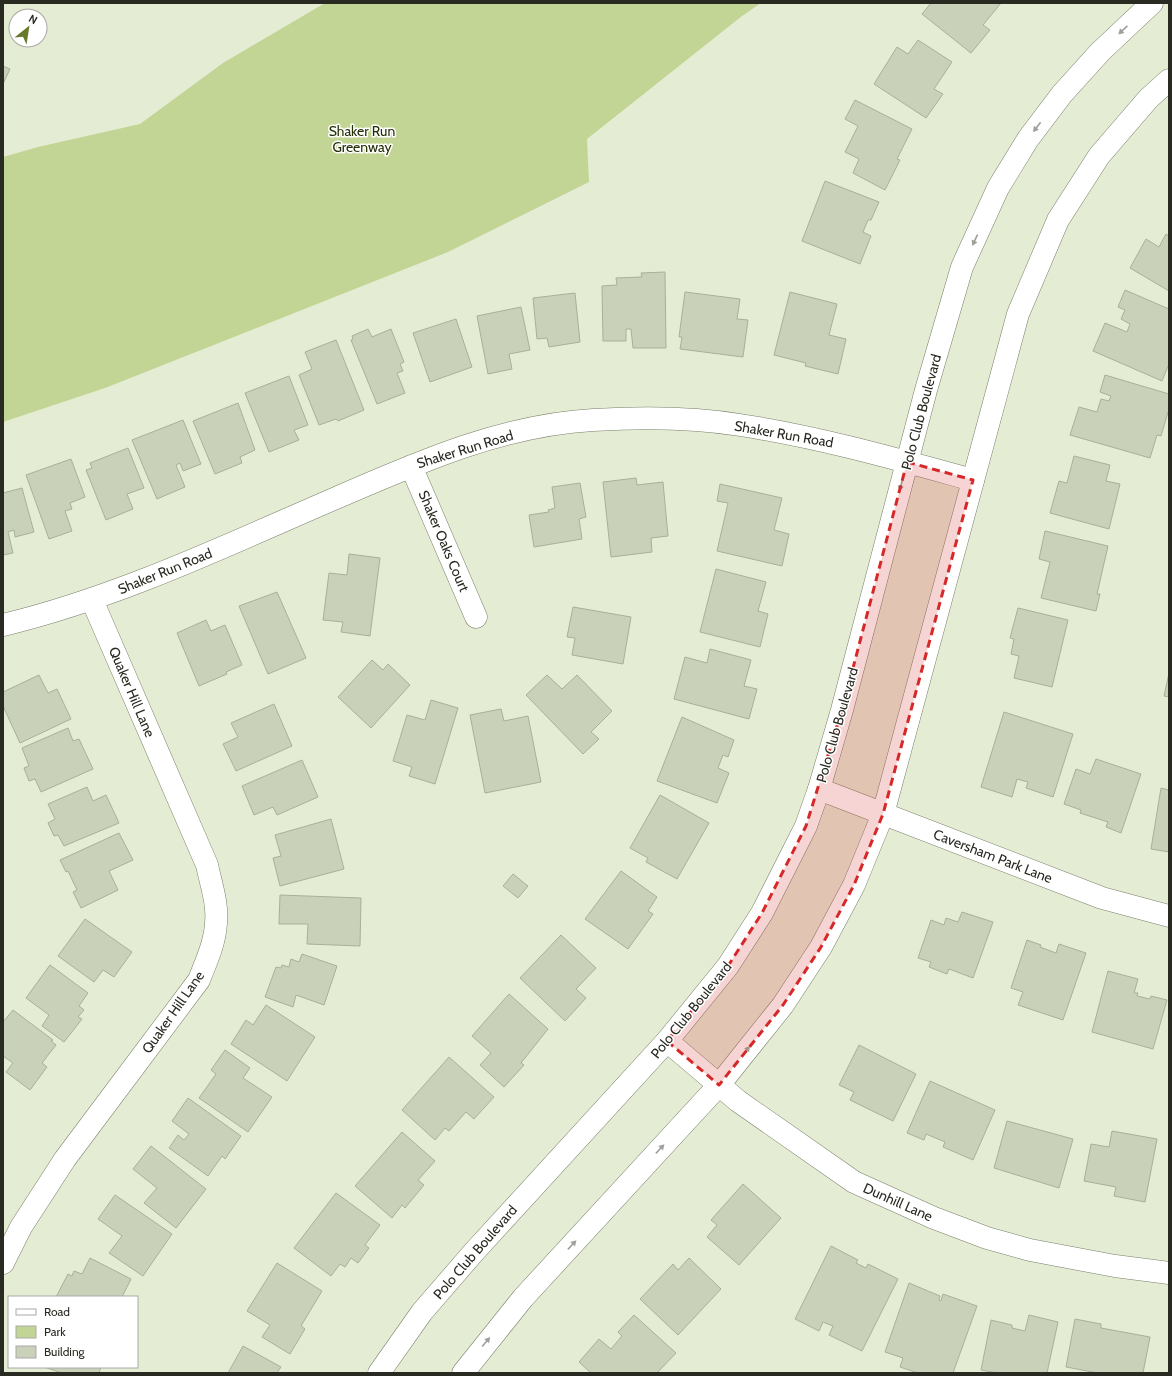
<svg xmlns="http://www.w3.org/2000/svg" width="1172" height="1376" font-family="Cabin,sans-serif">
  <rect width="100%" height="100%" fill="#e4ecd4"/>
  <!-- green -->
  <path fill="#c2d594" d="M325,3H761L742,16L587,139L589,182L448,252L105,388L3,422V157L38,147L140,124L223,63Z"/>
  <!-- building -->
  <path fill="#c9d1b9" stroke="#a8b099" d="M931,3H1001L983,25L990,30L971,53L922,14Z
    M918,40L952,62L934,89L943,94L926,118L874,84L897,47L908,54Z
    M3,66L10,69L3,84Z
    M855,100L912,129L897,159L900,160L885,190L853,173L859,159L845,152L858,126L845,119Z
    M825,181L879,202L871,220H868L863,232L871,236L860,264L802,241Z
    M1166,234L1169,236V291L1130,268L1146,239L1159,247Z
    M665,272L666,348H633L631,329H626V341H603L602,286L617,285L616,278L642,277L641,273Z
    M1125,290L1169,309V364L1162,381L1093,351L1105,323L1127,332L1130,324L1121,319L1125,310L1118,307Z
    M685,292L740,299L737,319L748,320L743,357L680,349L682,337H679Z
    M790,292L837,304L829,335L846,339L838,374L805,366L806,363L774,355Z
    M575,293L580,342L549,347L547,338L537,339L533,298Z
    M521,307L530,350L509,354L512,369L488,374L477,316Z
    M456,319L472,367L430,382L413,333Z
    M368,329L372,337L391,329L404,362L400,364L403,371L397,373L405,393L377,404L351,340L353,339L352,336Z
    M336,340L364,410L338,421L336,419L319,425L299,375L312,369L305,352Z
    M1105,375L1169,394V409L1161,436L1157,435L1150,458L1070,435L1079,407L1097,412L1101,399L1109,401L1111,396L1100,392Z
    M289,376L308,425L294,430L299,440L269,452L245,393Z
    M238,403L255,450L240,457L242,463L215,474L193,421Z
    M183,420L201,464L183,471L180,463L176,465L185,487L157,499L132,440Z
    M128,448L144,488L127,494L133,509L106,520L86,470L92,468L90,463Z
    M1074,456L1110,465L1106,481L1120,484L1109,529L1050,513L1059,481L1067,483Z
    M71,459L85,497L70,503L72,509L65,511L72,531L49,539L26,475Z
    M636,478L637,485L663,482L668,536L651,538L652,552L611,557L603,482Z
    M580,483L586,517L579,519L582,539L534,547L529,515L549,512L548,510L555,508L552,487Z
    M720,484L782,498L774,530L789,534L782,566L717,551L728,503L717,501Z
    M22,488L34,532L15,537L14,530L8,532L13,553L3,555V493Z
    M1045,531L1108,546L1097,594H1100L1096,611L1041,598L1050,562L1039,559Z
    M349,554L380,558L370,636L341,632L343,622L323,620L329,573L347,575Z
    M716,569L766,582L758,611L768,614L760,647L700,632Z
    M277,592L306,658L268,674L239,606Z
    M573,607L631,617L623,664L572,655L575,638L567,637Z
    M1018,608L1068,620L1052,687L1014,678L1019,656L1011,654L1014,639L1010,638Z
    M206,620L211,631L225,625L242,665L226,672L227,674L199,686L177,633Z
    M710,649L751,660L744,686L757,689L749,719L674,699L685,657L707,663Z
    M372,660L383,670L388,664L410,685L371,728L338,697Z
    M1169,673V697L1164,696Z
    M39,675L48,693L57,689L71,719L20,743L3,706V692Z
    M547,675L562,689L577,675L612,711L591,732L599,739L583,754L526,695Z
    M431,700L458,708L435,784L409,776L412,767L393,761L407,715L425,720Z
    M274,704L292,746L236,771L223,744L238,737L231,723Z
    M501,709L504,721L528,716L541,782L485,793L470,715Z
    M1004,712L1073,734L1053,797L1026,788L1028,782L1017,779L1012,797L981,787Z
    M682,717L734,740L728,757L723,755L718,768L729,773L717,803L657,781Z
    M68,728L73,741L79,739L93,769L41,792L35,779L29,781L24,768L29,766L22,748Z
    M1096,759L1141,774L1121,833L1106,827L1108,822L1080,813L1081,810L1064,804L1076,769L1090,774Z
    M302,760L318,797L277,815L273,807L254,815L242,786Z
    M87,787L93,801L106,795L119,823L64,846L58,835L54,836L48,823L55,819L48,804Z
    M1161,788L1169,790V852L1151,849Z
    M660,795L709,823L677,879L646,862L648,858L630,848Z
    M331,819L344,869L280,886L273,858L281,856L275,835Z
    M119,833L133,860L109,871L118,890L81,908L73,892L77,890L68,871L66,872L60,860Z
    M621,871L657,897L648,911L653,914L628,949L585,919Z
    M513,874L528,886L518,898L503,886Z
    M280,895L361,898L360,946L307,944L308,924H279Z
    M962,912L993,922L973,978L949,969L947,974L929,967L931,962L918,958L931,920L944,925L946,918L958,922Z
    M85,919L132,952L114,977L103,970L94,982L58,956Z
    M561,935L596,968L576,989L586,998L565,1021L520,978Z
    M1027,940L1041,945L1040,947L1056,953L1059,944L1086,953L1063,1020L1018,1005L1023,992L1011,988Z
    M302,954L337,966L324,1005L296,995L293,1007L265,997L276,967L281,968L282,965L289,967L291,959L299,962Z
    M50,965L88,993L79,1006L84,1010L78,1017L82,1019L64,1042L42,1026L49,1015L26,998Z
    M1108,971L1138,979L1134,993H1138L1137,996L1150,999L1151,996L1167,1000L1153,1049L1092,1032Z
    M509,994L548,1029L521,1063L524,1065L504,1087L480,1065L491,1053L472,1036Z
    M266,1005L315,1037L287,1081L231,1044L246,1020L253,1025Z
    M13,1010L53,1040L51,1041L56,1045L42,1063L47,1067L30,1090L6,1072L13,1063L3,1056V1022Z
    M859,1045L916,1074L893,1121L850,1100L854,1092L839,1085Z
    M225,1050L250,1068L243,1078L272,1097L248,1132L199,1098L216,1074L211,1070Z
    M449,1057L494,1097L474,1119L466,1112L449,1131L445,1128L435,1140L402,1110Z
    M930,1081L995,1110L973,1160L943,1147L945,1142L926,1134L924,1140L907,1133Z
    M188,1098L241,1136L225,1159L222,1156L208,1176L169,1148L178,1135L184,1140L189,1134L172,1121Z
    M1007,1121L1073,1139L1059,1188L994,1168Z
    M1112,1131L1157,1139L1145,1202L1114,1196L1116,1187L1084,1181L1091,1144L1109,1147Z
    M402,1132L435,1161L418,1180L424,1185L405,1208L402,1205L392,1218L355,1186Z
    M151,1146L206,1189L176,1228L144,1203L157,1188L133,1169Z
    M743,1184L781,1218L739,1265L707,1237L717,1225L711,1220Z
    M336,1193L380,1225L365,1245L369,1248L358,1263L351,1258L345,1267L340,1264L331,1276L294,1248Z
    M115,1195L172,1234L143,1276L109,1253L122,1236L98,1219Z
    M831,1246L858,1260L856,1263L866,1268L868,1264L898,1279L862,1351L829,1335L833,1326L823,1322L819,1331L795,1319Z
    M90,1258L131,1279L122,1297H56L68,1274L72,1276L74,1271L82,1274Z
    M689,1258L721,1289L678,1335L640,1299L673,1264L678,1270Z
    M277,1263L322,1291L301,1326L305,1329L290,1354L262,1337L270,1325L247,1311Z
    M909,1283L940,1296L939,1300L941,1301L943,1294L977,1306L953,1373H918L900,1367L903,1358L885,1352Z
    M634,1315L676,1353L657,1373H591L579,1362L599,1339L611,1349L622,1336L618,1332Z
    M1029,1315L1058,1322L1047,1373H997L981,1370L991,1320L1012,1325V1328L1025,1331Z
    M1075,1319L1101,1324V1328L1150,1337L1143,1373H1098L1066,1367Z
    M243,1346L281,1367L277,1373H228Z
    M44,1367H101L99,1373H62Z"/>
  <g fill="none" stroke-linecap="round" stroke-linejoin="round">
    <!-- street casing -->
    <g stroke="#79806a" stroke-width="23">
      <path id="street" d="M411,466L476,617
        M3,625C119,597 227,545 336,498C417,463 502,425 593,420C641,417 692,417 740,425C819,437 896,459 973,480
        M819,789L1102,898L1169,916
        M667,1041L738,1101L854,1182L934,1218L987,1238L1030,1250L1115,1266L1169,1273
        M3,1263L21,1227L65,1159L199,980C206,962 215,943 216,923C218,904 211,884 207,865L92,600"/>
    </g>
    <!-- secondary casing -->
    <g stroke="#79806a" stroke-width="23">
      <path id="secondary" d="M379,1373L422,1312L473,1253L667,1041L728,966L762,913L806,826L819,789L842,710L926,390L962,267L998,188L1028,139L1062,94L1100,52L1152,3
        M463,1373L523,1298L719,1085L783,1005L821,947L854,885L883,814L1018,314L1058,220L1099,156L1148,99L1169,80"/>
    </g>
    <!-- street -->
    <use href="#street" stroke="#fff" stroke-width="22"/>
    <!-- secondary -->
    <use href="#secondary" stroke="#fff" stroke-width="22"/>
  </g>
  <!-- one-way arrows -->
  <defs><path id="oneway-solid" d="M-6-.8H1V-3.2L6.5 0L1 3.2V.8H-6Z"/></defs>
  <g fill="#9fa09c">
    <use href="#oneway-solid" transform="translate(1123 30) rotate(137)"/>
    <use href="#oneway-solid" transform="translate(1037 127) rotate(127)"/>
    <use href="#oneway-solid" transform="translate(975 240) rotate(115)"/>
    <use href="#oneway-solid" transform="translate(901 485) rotate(105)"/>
    <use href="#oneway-solid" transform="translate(746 1051) rotate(-51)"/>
    <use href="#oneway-solid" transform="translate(660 1149) rotate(-47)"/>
    <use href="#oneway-solid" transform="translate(572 1245) rotate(-47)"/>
    <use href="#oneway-solid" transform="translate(486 1342) rotate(-50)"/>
  </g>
  <!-- marked area -->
  <path fill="#d62828" fill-opacity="0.2" stroke="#d62828" stroke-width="3" stroke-dasharray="8 5" stroke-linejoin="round" d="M907,462L973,480L883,814L854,885L821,947L783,1005L719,1085L667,1041L728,966L762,913L806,826L842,710Z"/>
  <g text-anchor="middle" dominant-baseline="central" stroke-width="3" stroke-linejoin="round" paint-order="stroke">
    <!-- park labels -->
    <g font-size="14" fill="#252f07" stroke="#fff">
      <text x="362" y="131">Shaker Run<tspan x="362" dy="16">Greenway</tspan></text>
    </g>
    <!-- street labels -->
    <g font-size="14" fill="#292b22" stroke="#fff">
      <text transform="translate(921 412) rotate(-75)">Polo Club Boulevard</text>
      <text transform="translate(784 434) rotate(10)">Shaker Run Road</text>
      <text transform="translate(465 449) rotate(-17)">Shaker Run Road</text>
      <text transform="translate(444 541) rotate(67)">Shaker Oaks Court</text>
      <text transform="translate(165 571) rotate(-22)">Shaker Run Road</text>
      <text transform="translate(132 692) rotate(67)">Quaker Hill Lane</text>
      <text transform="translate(837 725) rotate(-74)">Polo Club Boulevard</text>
      <text transform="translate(993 856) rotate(21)">Caversham Park Lane</text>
      <text transform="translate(691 1010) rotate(-51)">Polo Club Boulevard</text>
      <text transform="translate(173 1012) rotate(-55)">Quaker Hill Lane</text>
      <text transform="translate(898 1202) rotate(24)">Dunhill Lane</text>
      <text transform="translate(475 1252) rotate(-49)">Polo Club Boulevard</text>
    </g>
  </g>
  <!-- border -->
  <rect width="1172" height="1376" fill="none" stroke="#292b22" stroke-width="8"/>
  <!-- legend -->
  <rect x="8" y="1296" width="130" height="72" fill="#ffffff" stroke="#a9aaa7"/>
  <rect x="16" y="1309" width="20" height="6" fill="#ffffff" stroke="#a9aaa7"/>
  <text x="44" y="1316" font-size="12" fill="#292b22">Road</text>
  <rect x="16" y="1326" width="20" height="12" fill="#c2d594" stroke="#a9aaa7"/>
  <text x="44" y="1336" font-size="12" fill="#292b22">Park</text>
  <rect x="16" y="1346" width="20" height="12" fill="#c9d1b9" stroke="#a9aaa7"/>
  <text x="44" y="1356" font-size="12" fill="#292b22">Building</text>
  <!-- north arrow -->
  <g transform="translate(28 28) rotate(30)"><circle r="19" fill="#ffffff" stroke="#a9aaa7"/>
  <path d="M0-3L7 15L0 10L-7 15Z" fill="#667a2a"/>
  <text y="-6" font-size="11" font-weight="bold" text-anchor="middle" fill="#292b22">N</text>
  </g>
</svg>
